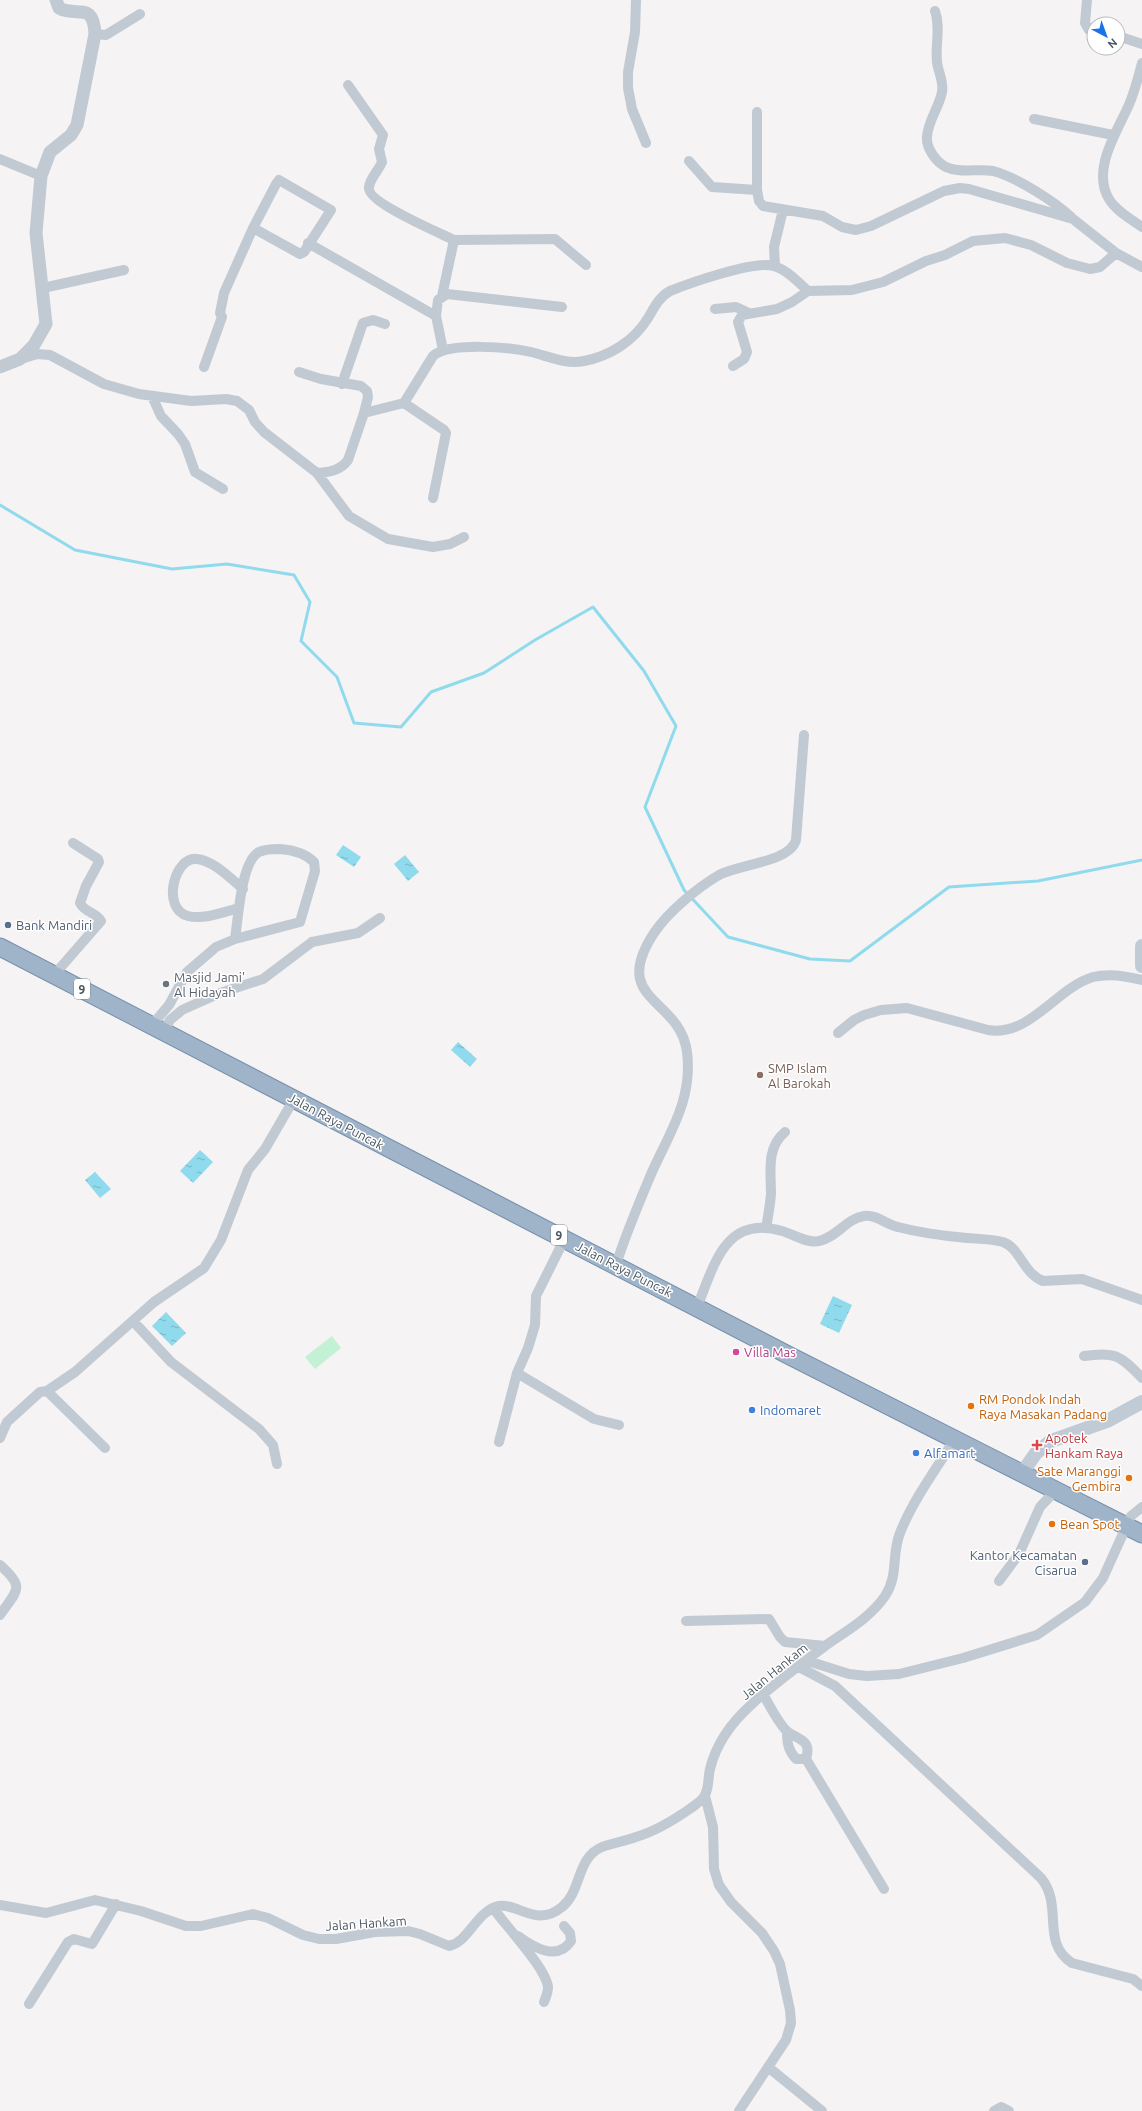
<svg xmlns="http://www.w3.org/2000/svg" width="1142" height="2111" font-family="Ubuntu,sans-serif">
  <defs>
    <pattern id="water-ripples" width="26" height="14" patternUnits="userSpaceOnUse"><rect width="26" height="14" fill="#90daee"/><path d="M2 4q2-2 4 0t4 0M15 11q2-2 4 0t4 0" fill="none" stroke="#78b4c4"/></pattern>
  </defs>
  <rect width="100%" height="100%" fill="#f5f3f3"/>
  <!-- green -->
  <path fill="#c3f1d5" d="M332,1336L341,1348L315,1369L305,1357Z"/>
  <!-- water -->
  <path fill="url(#water-ripples)" d="M343,845L361,857L354,867L336,855Z
    M405,855L419,872L408,881L394,864Z
    M458,1042L477,1059L470,1067L451,1050Z
    M200,1150L213,1162L193,1183L180,1171Z
    M95,1172L111,1189L100,1198L85,1180Z
    M833,1296L852,1305L839,1333L820,1324Z
    M166,1312L186,1333L172,1346L152,1326Z"/>
  <g fill="none" stroke-linecap="round" stroke-linejoin="round">
    <!-- stream -->
    <path stroke="#90daee" stroke-width="3" d="M0,505L75,550L172,569L227,564L294,575L310,602L301,641L337,677L354,723L401,727L431,692L484,673L535,640L593,607L644,671L676,726L645,807L684,890L728,937L810,959L850,961L949,887L1038,881L1142,860"/>
    <!-- trunk casing -->
    <g stroke="#7690ad" stroke-width="19">
      <path id="trunk" d="M0,947L790,1356L1142,1534"/>
    </g>
    <!-- minor -->
    <path stroke="#c1cad2" stroke-width="10" d="M636,0L635,32L628,72V88L632,109L646,143
      M1087,0L1085,23L1089,30L1094,31
      M935,11C941,28 935,44 937,62C938,72 944,81 942,92C939,108 928,120 927,137C926,148 936,162 946,167C960,174 978,168 993,171C1016,177 1054,201 1071,217
      M95,34L106,35L140,14
      M1118,36L1142,44
      M1142,63C1138,78 1134,95 1127,109C1115,135 1092,171 1109,199C1116,211 1131,219 1142,227
      M348,85L383,135L379,149L382,162C379,170 370,178 369,187C366,202 440,233 454,240
      M757,112V190L759,201L763,206L823,216L842,227L856,230L871,226L944,191L960,188L969,189L1073,219L1116,253L1142,267
      M1034,119L1113,135
      M0,159L41,176
      M689,161L712,187L757,190
      M279,180L331,210L304,252L300,254L253,228L276,184Z
      M308,243L436,316
      M775,266L774,247L783,210
      M43,288L124,270
      M442,296L454,240L555,239L586,265
      M715,309L736,307L749,313
      M443,350L436,316L438,300L447,294L562,307
      M21,359L37,354L50,355L104,384L139,394L191,401L226,399L237,401L249,410L255,422L264,432L317,473C329,472 340,471 348,460L364,413L404,403L433,356C449,342 510,347 531,352C548,356 566,365 584,361C610,356 634,341 648,318C654,308 659,297 670,291C690,283 755,260 774,266C787,270 798,282 808,291
      M733,366L744,359L747,352L738,322L742,315L777,309L792,302L808,291L852,290L883,282L926,261L945,255L973,241L1005,238L1031,245L1067,263L1090,269L1100,267L1116,253
      M204,367L222,317L220,313L224,293L253,228
      M299,372L321,379L361,386L367,391L368,397L364,413
      M342,384L363,323L373,320L385,324
      M152,396L161,416L178,434L185,444L195,472L223,489
      M404,403L444,430L446,433L433,498
      M317,473L349,516L388,539L433,547L450,544L464,537
      M239,908C224,912 204,920 188,916C161,909 174,856 197,859C214,861 230,878 243,889
      M54,975L101,921C97,913 84,912 80,903L86,886L99,862L98,859L73,843
      M152,1025L169,1005L187,972L216,947L235,939L300,922L315,871L314,862C305,853 293,850 280,849C273,849 265,849 259,852C241,861 238,920 235,939
      M164,1031L170,1020L182,1010L220,993L263,979L312,942L358,933L380,918
      M838,1033L854,1020L864,1015L881,1010L907,1008L988,1030C1030,1037 1056,988 1093,977C1109,973 1127,976 1142,980
      M766,1228C768,1217 770,1205 771,1194C771,1172 766,1148 785,1132
      M616,1265C626,1233 639,1203 652,1172C670,1132 693,1099 687,1052C680,997 609,1002 654,933C668,912 697,888 719,875C740,864 790,862 796,840L804,735
      M697,1307C714,1267 724,1214 782,1231C793,1234 808,1244 819,1241C836,1238 847,1218 864,1216C876,1214 887,1225 898,1227C921,1233 944,1236 967,1238C979,1239 992,1239 1003,1242C1020,1248 1023,1273 1043,1281L1082,1279L1142,1300
      M133,1321L171,1362L259,1429L273,1445L277,1464
      M1084,1356C1115,1351 1121,1356 1142,1378
      M517,1373L594,1419L619,1425
      M47,1391L105,1448
      M0,1438L7,1422L40,1392L47,1391L75,1372L154,1302L204,1268L221,1240L248,1170L265,1149L294,1099
      M499,1442L517,1373L528,1348L535,1325L536,1296L565,1238
      M0,1565C26,1588 17,1590 0,1615
      M999,1581L1019,1554L1040,1507L1056,1490
      M686,1621L769,1619L780,1637L785,1642L825,1646
      M808,1661L849,1674L867,1676L899,1674L963,1658L1037,1635L1085,1602L1103,1578L1131,1516L1142,1507
      M799,1667L835,1686L1041,1878C1064,1906 1040,1942 1072,1963L1133,1979L1142,1986
      M763,1694C769,1704 779,1725 788,1732C799,1740 812,1740 806,1759L884,1889
      M787,1731C787,1743 788,1750 796,1759H806
      M705,1796L713,1827L714,1869L719,1885L731,1902L762,1933L774,1951L780,1964L790,2010L791,2023L786,2040L739,2111
      M0,1905L46,1913L95,1900L141,1911L186,1926H201L253,1914L268,1918L303,1935L319,1939H336L375,1932L408,1931L420,1934L449,1946C469,1942 476,1911 499,1906C518,1903 537,1928 562,1907C582,1891 576,1858 602,1847C613,1843 625,1841 636,1837C656,1831 674,1820 691,1808C695,1805 703,1800 705,1795C709,1788 708,1777 710,1769C716,1744 733,1721 752,1704C775,1683 800,1665 825,1646C846,1631 870,1618 885,1596C899,1575 891,1555 900,1533C913,1500 936,1469 955,1439
      M493,1908C505,1925 546,1968 548,1987C548,1993 546,1997 544,2002
      M518,1936C533,1947 557,1962 571,1941L570,1933L564,1926
      M29,2004L68,1942L74,1939L92,1944L116,1904
      M768,2067L822,2111
      M994,2111L1001,2107L1009,2111"/>
    <!-- tertiary -->
    <path stroke="#c1cad2" stroke-width="13" d="M0,367L20,359L34,345L46,324L36,233L41,176L50,152L71,135L77,125L95,34C93,0 77,18 59,8L56,0"/>
    <!-- secondary -->
    <path stroke="#c1cbd6" stroke-width="14" d="M1142,946V966
      M1022,1473L1036,1453L1051,1441L1107,1421L1142,1402"/>
    <!-- trunk -->
    <use href="#trunk" stroke="#9fb4c9" stroke-width="17"/>
  </g>
  <!-- markers -->
  <g fill="#5c6f8a" stroke="#fff" stroke-width="1.5">
    <circle cx="8" cy="925" r="4"/>
    <circle cx="1085" cy="1562" r="4"/>
  </g>
  <circle fill="#6b7280" stroke="#fff" stroke-width="1.5" cx="166" cy="984" r="4"/>
  <circle fill="#8d6e63" stroke="#fff" stroke-width="1.5" cx="760" cy="1075" r="4"/>
  <circle fill="#d1479c" stroke="#fff" stroke-width="1.5" cx="736" cy="1352" r="4"/>
  <g fill="#e8710a" stroke="#fff" stroke-width="1.5">
    <circle cx="971" cy="1406" r="4"/>
    <circle cx="1129" cy="1478" r="4"/>
    <circle cx="1052" cy="1524" r="4"/>
  </g>
  <g fill="#3f7fe0" stroke="#fff" stroke-width="1.5">
    <circle cx="752" cy="1410" r="4"/>
    <circle cx="916" cy="1453" r="4"/>
  </g>
  <path fill="#e0444e" stroke="#fff" stroke-width="1.5" d="M1035 1439h4v4h4v4h-4v4h-4v-4h-4v-4h4z"/>
  <g text-anchor="middle" dominant-baseline="central" stroke-width="3" stroke-linejoin="round" paint-order="stroke">
    <!-- shield labels -->
    <g fill="#fff" stroke="#808990" stroke-width="1">
      <rect x="74" y="979" width="16" height="20" rx="3"/>
      <rect x="551" y="1225" width="16" height="20" rx="3"/>
    </g>
    <g font-size="12" font-weight="bold" fill="#4a5661">
      <text x="82" y="989">9</text>
      <text x="559" y="1235">9</text>
    </g>
    <!-- service labels -->
    <g font-size="13" fill="#4e5e75" stroke="#fff" text-anchor="start">
      <text x="16" y="925">Bank Mandiri</text>
      <text x="1077" y="1555" text-anchor="end">Kantor Kecamatan<tspan x="1077" dy="15">Cisarua</tspan></text>
    </g>
    <!-- worship labels -->
    <g font-size="13" fill="#5b616d" stroke="#fff" text-anchor="start">
      <text x="174" y="977">Masjid Jami'<tspan x="174" dy="15">Al Hidayah</tspan></text>
    </g>
    <!-- education labels -->
    <g font-size="13" fill="#785e54" stroke="#fff" text-anchor="start">
      <text x="768" y="1068">SMP Islam<tspan x="768" dy="15">Al Barokah</tspan></text>
    </g>
    <!-- street labels -->
    <g font-size="13" fill="#4a5661" stroke="#fff">
      <text transform="translate(336 1121) rotate(28)">Jalan Raya Puncak</text>
      <text transform="translate(624 1269) rotate(27)">Jalan Raya Puncak</text>
      <text transform="translate(774 1671) rotate(-39)">Jalan Hankam</text>
      <text transform="translate(366 1923) rotate(-4)">Jalan Hankam</text>
    </g>
    <!-- hotel labels -->
    <g font-size="13" fill="#b23c85" stroke="#fff" text-anchor="start">
      <text x="744" y="1352">Villa Mas</text>
    </g>
    <!-- food labels -->
    <g font-size="13" fill="#c56008" stroke="#fff" text-anchor="start">
      <text x="979" y="1399">RM Pondok Indah<tspan x="979" dy="15">Raya Masakan Padang</tspan></text>
      <text x="1121" y="1471" text-anchor="end">Sate Maranggi<tspan x="1121" dy="15">Gembira</tspan></text>
      <text x="1060" y="1524">Bean Spot</text>
    </g>
    <!-- shop labels -->
    <g font-size="13" fill="#366cbe" stroke="#fff" text-anchor="start">
      <text x="760" y="1410">Indomaret</text>
      <text x="924" y="1453">Alfamart</text>
    </g>
    <!-- health labels -->
    <g font-size="13" fill="#be3a42" stroke="#fff" text-anchor="start">
      <text x="1045" y="1438">Apotek<tspan x="1045" dy="15">Hankam Raya</tspan></text>
    </g>
  </g>
  <!-- north arrow -->
  <g transform="translate(1106 36) rotate(139)"><circle r="19" fill="#ffffff" stroke="#b7bbc0"/>
  <path d="M0-3L7 15L0 10L-7 15Z" fill="#1a73e8"/>
  <text y="-6" font-size="11" font-weight="bold" text-anchor="middle" fill="#4a5661">N</text>
  </g>
</svg>
